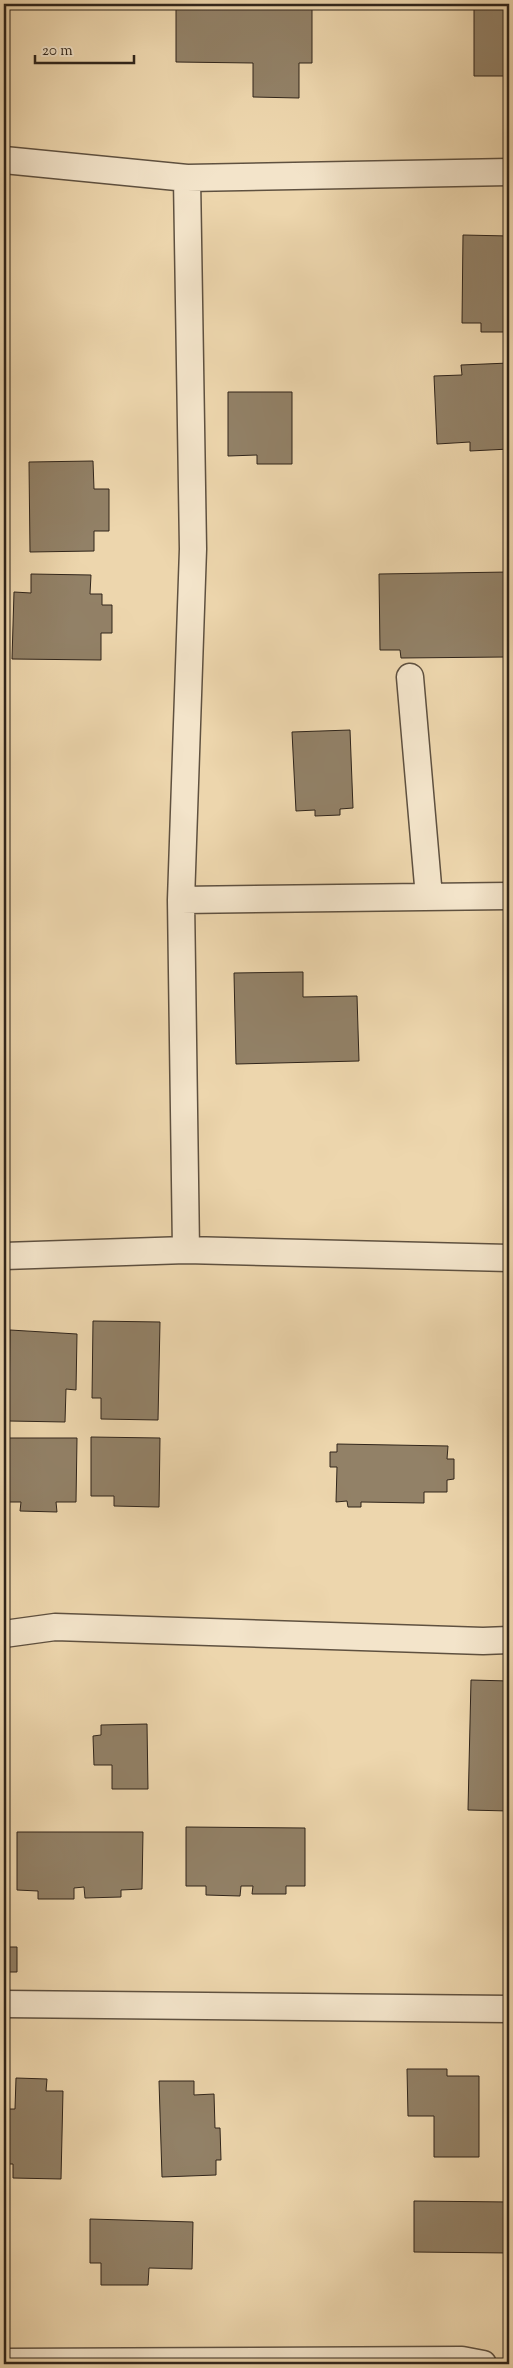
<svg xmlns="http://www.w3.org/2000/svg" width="513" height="2368" font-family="'Sorts Mill Goudy',serif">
  <rect width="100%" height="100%" fill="#edd6ad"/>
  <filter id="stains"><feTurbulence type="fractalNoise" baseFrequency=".004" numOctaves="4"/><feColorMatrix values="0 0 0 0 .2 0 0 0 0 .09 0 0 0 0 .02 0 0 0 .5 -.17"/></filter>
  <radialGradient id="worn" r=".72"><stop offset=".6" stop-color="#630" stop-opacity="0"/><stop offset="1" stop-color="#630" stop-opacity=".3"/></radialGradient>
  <!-- building -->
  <path fill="#928167" stroke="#30251b" d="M176,4H312V63H299V98L253,97V63L176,62Z
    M474,6H509V76H474Z
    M463,235L509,236V332H481V323H462Z
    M509,363V449L470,451V442L437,444L434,376L462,375L461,365Z
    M228,392H292V464H257V455L228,456Z
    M93,461L94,489H109V531H94V551L30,552L29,462Z
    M509,572V648H505V657L401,658L400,650H380L379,574Z
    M31,574L91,575L90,594H102V605H112V633H101V660L12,659L14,592L31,593Z
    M350,730L353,808L340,809V815L315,816V810L296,811L292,732Z
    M303,972V997L357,996L359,1061L236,1064L234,973Z
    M93,1321L160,1322L158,1420L101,1419V1398H92Z
    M10,1330L77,1334L76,1390L66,1389L65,1422L9,1421Z
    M91,1437L160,1438L159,1507L114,1506V1496H91Z
    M6,1438H77L76,1502H56L57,1512L20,1511L21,1502H5Z
    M337,1444L448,1446L447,1459H454V1479L447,1480V1492H424V1503L361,1502V1507H348L347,1501L336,1502L337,1467H330V1452H337Z
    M471,1680L509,1681V1811L468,1810Z
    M147,1724L148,1789H112V1765H94L93,1736L101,1735V1725Z
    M186,1827L305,1828V1886H286V1894H252L253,1886H241L240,1896L206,1895V1886H186Z
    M17,1832H143L142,1889L121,1890V1897L85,1898L84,1887L74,1888V1899H38V1891L17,1890Z
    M4,1947H17V1972H4Z
    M407,2069H447V2076H479V2157H434V2116H408Z
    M16,2078L47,2079L46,2091H63L61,2179L13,2178V2164H4V2109H15Z
    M159,2081H194V2095L214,2094L215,2128H220L221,2160H216V2175L162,2177Z
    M414,2201L509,2202V2253L414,2252Z
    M90,2219L193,2222L192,2269L149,2268L148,2285H101V2263H90Z"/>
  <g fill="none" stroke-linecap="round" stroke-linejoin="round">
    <!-- street casing -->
    <g stroke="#5f5140" stroke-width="29">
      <path id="street" d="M4,160L187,178L509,172
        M410,677L429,897
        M181,900L509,896
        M186,1250L181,900L193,549L187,178
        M4,1256L186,1250L509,1258
        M4,1634L55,1627L483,1641L509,1640
        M4,2004L509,2009
        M4,2362L462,2360L483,2364"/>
    </g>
    <!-- street -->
    <use href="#street" stroke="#f3e4ca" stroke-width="26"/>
  </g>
  <!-- margin -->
  <rect width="513" height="2368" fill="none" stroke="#edd6ad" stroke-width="20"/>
  <rect x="5" y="5" width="503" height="2358" fill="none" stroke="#30251b" stroke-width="2.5"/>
  <rect x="10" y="10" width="493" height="2348" fill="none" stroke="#30251b"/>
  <!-- scale -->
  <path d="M35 55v8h99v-8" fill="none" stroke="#30251b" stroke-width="2.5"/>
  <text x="42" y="55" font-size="15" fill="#30251b" stroke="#f3e4ca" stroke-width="4" paint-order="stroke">20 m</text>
  <rect width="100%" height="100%" filter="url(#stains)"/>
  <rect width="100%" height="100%" fill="url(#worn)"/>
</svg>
